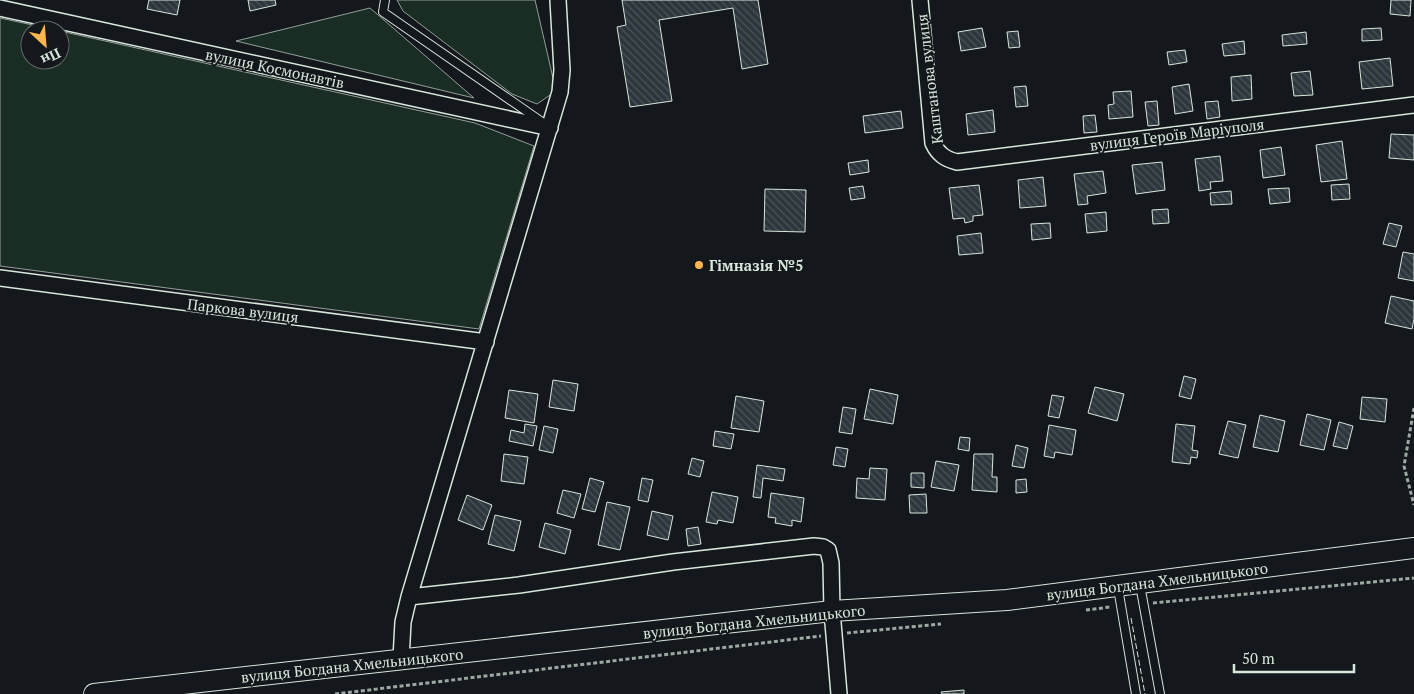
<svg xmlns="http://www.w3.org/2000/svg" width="1414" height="694" font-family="'PT Serif',serif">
  <defs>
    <pattern id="building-back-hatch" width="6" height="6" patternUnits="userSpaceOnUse" patternTransform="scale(1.25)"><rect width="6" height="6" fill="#2c363c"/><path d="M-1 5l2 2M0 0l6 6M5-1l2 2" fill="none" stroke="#4a5358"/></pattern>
  </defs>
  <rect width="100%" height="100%" fill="#14181c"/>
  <!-- grass -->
  <path fill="#1a2d24" stroke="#939e99" d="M397,0H535L556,91L537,104L512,94L403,11Z
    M370,8L474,98L236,41Z
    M0,18L56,30H30V60H60V31L475,123L534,146L479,329L0,266Z"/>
  <!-- building -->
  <path fill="url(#building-back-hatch)" stroke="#d8e6dc" d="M149,0H180L177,15L147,9Z
    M248,0H275L276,5L250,11Z
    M622,0H758L768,64L742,69L733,8L659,20L672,101L630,107L617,27L626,25Z
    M1391,0H1411L1410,16L1390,14Z
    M982,28L986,47L961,51L958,32Z
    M1381,28L1382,40L1362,41V29Z
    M1018,31L1020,47L1009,48L1007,32Z
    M1306,32L1307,44L1283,46L1282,35Z
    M1244,41L1245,54L1224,56L1222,44Z
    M1185,50L1187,62L1169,65L1167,52Z
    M1390,58L1393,86L1362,89L1359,62Z
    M1310,71L1313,95L1294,96L1291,73Z
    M1251,75L1252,99L1232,101L1231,77Z
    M1189,84L1193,111L1175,114L1172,87Z
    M1026,86L1028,106L1016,107L1014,87Z
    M1131,91L1133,117L1109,119L1108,105L1114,104L1113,92Z
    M1157,101L1159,125L1148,126L1145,102Z
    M1218,101L1220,117L1207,119L1205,102Z
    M993,110L995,132L968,135L966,114Z
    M901,111L903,128L865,133L863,116Z
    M1095,115L1097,132L1084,133L1083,116Z
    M1391,134L1414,135V160L1389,158Z
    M1342,141L1347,179L1321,182L1316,145Z
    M1281,147L1285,175L1263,178L1260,150Z
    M1220,156L1223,181L1210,182L1211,189L1199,191L1195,159Z
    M868,160L869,172L850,175L848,163Z
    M1162,162L1165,190L1136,194L1132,165Z
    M1103,171L1106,193L1087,196L1088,204L1078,205L1074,174Z
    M1043,177L1046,206L1020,208L1018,180Z
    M1349,184L1350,199L1332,200L1331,185Z
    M979,185L983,215L973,216V221L965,223L964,218L953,219L949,188Z
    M863,186L865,198L851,200L849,188Z
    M1289,188L1290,202L1270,204L1268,189Z
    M765,189L806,190L805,232L764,231Z
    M1231,191L1232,204L1211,205L1210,193Z
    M1168,209L1169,223L1153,224L1152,210Z
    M1106,212L1107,231L1087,233L1085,214Z
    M1050,223L1051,238L1032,240L1031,224Z
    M1389,223L1402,226L1396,247L1383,244Z
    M981,233L983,253L959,255L957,236Z
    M1403,252L1414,254V281L1398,278Z
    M1391,296L1414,301V319L1412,329L1385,323Z
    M1184,376L1196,379L1191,399L1179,396Z
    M553,380L578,384L574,411L549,407Z
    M1095,387L1124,394L1117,421L1088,413Z
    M870,389L898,395L893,424L864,419Z
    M509,390L538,394L534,423L505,418Z
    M1052,395L1064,397L1059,418L1048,416Z
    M736,396L764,401L759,432L731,428Z
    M1362,397L1387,399L1385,422L1360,419Z
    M843,407L856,409L852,434L839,432Z
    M1307,414L1331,420L1324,450L1300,445Z
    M1260,415L1285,421L1278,452L1253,447Z
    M1228,421L1246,425L1238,458L1219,454Z
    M1339,422L1353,426L1347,449L1333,446Z
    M525,424L537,426L533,446L509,441L511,430L524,433Z
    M1176,424L1195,426L1192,450L1198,451L1197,458L1191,457L1190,464L1172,462Z
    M1049,425L1076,430L1072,455L1055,452L1054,458L1044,456Z
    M544,426L558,429L553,453L539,450Z
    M715,431L734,434L731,449L713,446Z
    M960,437L970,438L969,451L958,449Z
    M1016,445L1028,448L1024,468L1012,466Z
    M836,447L848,449L845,467L833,465Z
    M504,454L528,457L524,484L501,481Z
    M974,454H993L992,477H997V492L972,490Z
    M692,458L704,461L700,477L688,474Z
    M936,461L959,465L954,491L931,487Z
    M757,465L785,469L783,481L763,478L761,498L753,497Z
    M870,468L887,469L885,500L856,498L857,478L869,479Z
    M911,473H924V488L911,487Z
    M590,478L604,482L595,512L582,509Z
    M642,478L653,480L648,502L638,500Z
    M1026,479L1027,492L1016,493V480Z
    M563,490L581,494L574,518L557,513Z
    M712,492L738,497L733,523L718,520L717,524L706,522Z
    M771,493L804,498L801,522L792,520V526L775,523L776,518L768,517Z
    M926,494L927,513H910L909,495Z
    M467,495L492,505L483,530L458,520Z
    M607,502L630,507L620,550L598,545Z
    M652,511L673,516L668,540L647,535Z
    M495,515L521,521L514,551L488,544Z
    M545,523L571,530L565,554L539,547Z
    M698,527L701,544L688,546L686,529Z
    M964,690V694H942L941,692Z"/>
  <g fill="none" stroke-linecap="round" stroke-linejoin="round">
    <!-- service casing -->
    <g stroke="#d8e6dc" stroke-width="10">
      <path id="service" d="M385,0L383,12L542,122
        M1140,585L1160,694
        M1118,588L1136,694"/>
    </g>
    <!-- minor casing -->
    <g stroke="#d8e6dc" stroke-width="18">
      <path id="minor" d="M920,0L933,143C938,154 945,159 957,162L1414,105
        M0,8L550,128
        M0,278L486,342
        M409,597L519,585L673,562L814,546L823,547L828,550L831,563L832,611L839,694
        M401,659L403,622L409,597L560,92L562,70L558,0"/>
    </g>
    <!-- secondary casing -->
    <g stroke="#d8e6dc" stroke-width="22">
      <path id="secondary" d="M94,694L832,611L1007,600L1414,548"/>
    </g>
    <!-- path -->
    <path stroke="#9da8a2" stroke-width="3" stroke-dasharray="4 2.5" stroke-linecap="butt" d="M1414,408L1404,466L1414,505
      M1153,603L1414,578
      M1086,610L1110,607
      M847,633L941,624
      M335,694L821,636"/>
    <!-- service -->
    <use href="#service" stroke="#14181c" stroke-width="8"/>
    <!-- minor -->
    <use href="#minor" stroke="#14181c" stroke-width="15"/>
    <!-- secondary -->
    <use href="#secondary" stroke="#14181c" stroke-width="20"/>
    <!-- fence -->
    <path stroke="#d8e6dc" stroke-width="1" stroke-dasharray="6 2.5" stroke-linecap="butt" d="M1131,618L1145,694"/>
  </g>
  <!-- markers -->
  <circle fill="#ffb74d" stroke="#14181c" stroke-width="2" cx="699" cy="265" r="5"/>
  <g text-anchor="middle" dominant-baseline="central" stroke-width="4" stroke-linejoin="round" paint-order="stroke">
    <!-- street labels -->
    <g font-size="15" fill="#d8e6dc" stroke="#14181c">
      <text transform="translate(275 68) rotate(12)">вулиця Космонавтів</text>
      <text transform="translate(929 79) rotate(-97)">Каштанова вулиця</text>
      <text transform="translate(1177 134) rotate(-7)">вулиця Героїв Маріуполя</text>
      <text transform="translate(243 310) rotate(7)">Паркова вулиця</text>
      <text transform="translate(1157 581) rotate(-7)">вулиця Богдана Хмельницького</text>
      <text transform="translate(754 621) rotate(-6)">вулиця Богдана Хмельницького</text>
      <text transform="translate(352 665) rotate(-6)">вулиця Богдана Хмельницького</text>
    </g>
    <!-- poi labels -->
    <g font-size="15" font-weight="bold" fill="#d8e6dc" stroke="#14181c" text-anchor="start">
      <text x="709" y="265">Гімназія №5</text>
    </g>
  </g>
  <!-- north arrow -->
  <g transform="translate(45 45) rotate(154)"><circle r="24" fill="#14181c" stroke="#626a69"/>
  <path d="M0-4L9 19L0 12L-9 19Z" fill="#ffb74d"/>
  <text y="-8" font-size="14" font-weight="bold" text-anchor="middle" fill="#d8e6dc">Пн</text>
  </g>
  <!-- scale -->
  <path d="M1234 664v8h120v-8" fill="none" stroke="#d8e6dc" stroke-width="2.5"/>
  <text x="1242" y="664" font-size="15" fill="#d8e6dc" stroke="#14181c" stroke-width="4" paint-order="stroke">50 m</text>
</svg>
